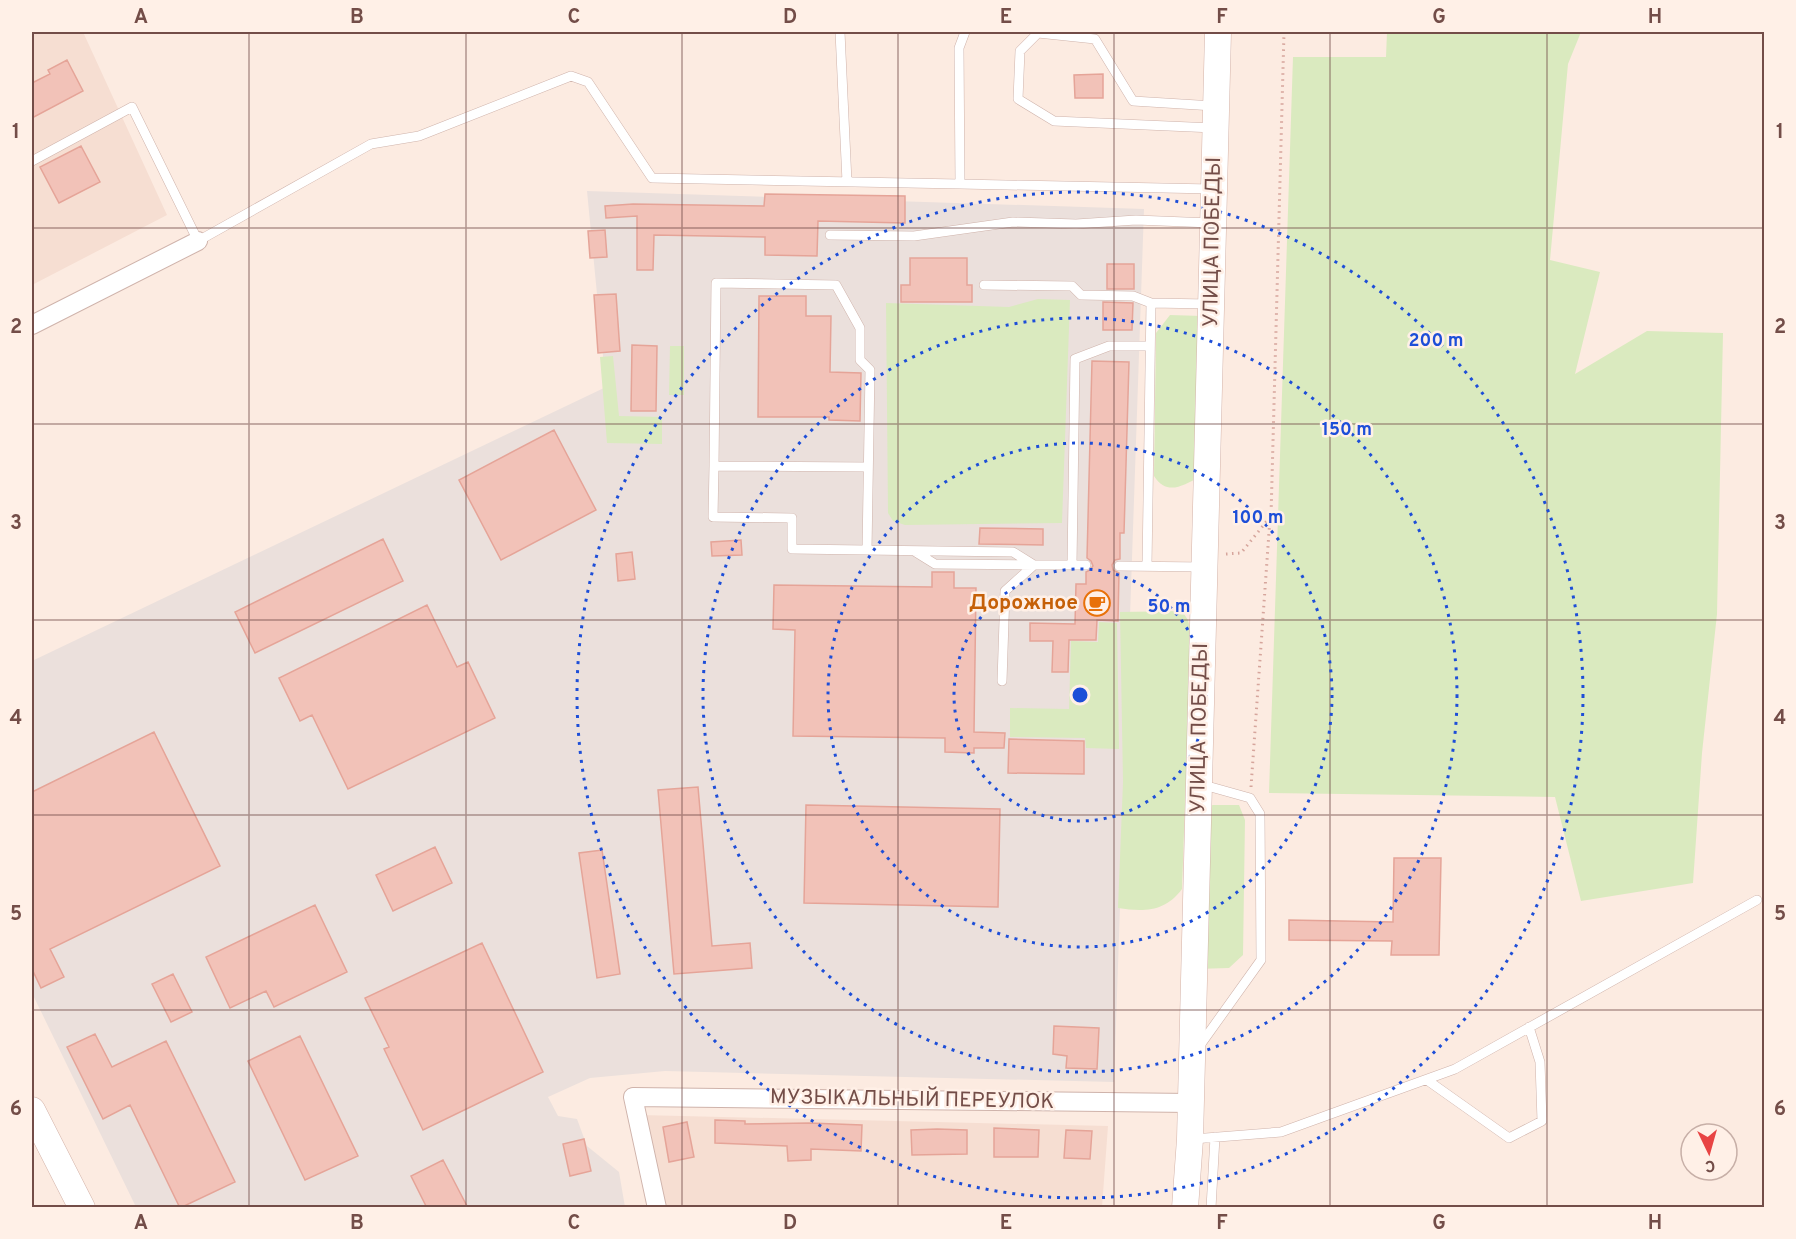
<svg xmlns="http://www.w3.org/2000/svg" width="1796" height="1239" font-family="Overpass,sans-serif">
  <rect width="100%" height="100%" fill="#fcebe1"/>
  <!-- residential -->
  <path fill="#f6ded2" d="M32,32H83L167,215L32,285Z
    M640,1115L1108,1126L1102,1207H656Z"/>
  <!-- industrial -->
  <path fill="#ebe0dc" d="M587,191L1144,209L1114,1082L665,1071L590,1078L548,1097L558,1116L577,1119L587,1146L619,1172L625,1207L182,1208L181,1206L178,1208L136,1207L32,993V661L606,387Z"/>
  <!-- green -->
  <path fill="#daeabf" d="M1387,32H1581L1568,64L1550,260L1600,272L1575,374L1647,331L1723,333L1717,614L1702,753L1693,883L1581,901L1555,797L1269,793L1293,57H1386Z
    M1038,299L1070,300L1062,523L905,525L893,521L888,513L886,303L1009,307Z
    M1170,315L1202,316L1200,477C1182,486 1167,496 1154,476L1156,333Z
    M670,346H684V395H669Z
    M613,356L619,416L662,417V444L607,443L600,357Z
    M1182,611L1188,620L1191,633L1182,889C1165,912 1144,912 1118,908L1123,782L1120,612Z
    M1099,622L1117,623L1119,749L1086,748L1085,738L1010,737V708L1069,709L1071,641L1098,642Z
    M1213,805H1239L1245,820L1243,955L1229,968L1195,969L1190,810Z"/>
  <!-- building -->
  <path fill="#f2c2b8" stroke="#e5a498" stroke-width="1.5" d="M67,60L83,91L32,118V83L50,74L48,70Z
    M1103,74V98H1075L1074,75Z
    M81,146L100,182L59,203L40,167Z
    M765,194L905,196V223L818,221L817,256L765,255V237L654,235L653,270H637V216L606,218L605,206L633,204L764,206Z
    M605,230L607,257L590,258L588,231Z
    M910,258H967V285H972V302H901V285H910Z
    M1107,264H1134V289H1107Z
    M616,294L620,351L598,353L594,295Z
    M759,296H806V316H831L830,372L861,373L860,421L829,420V417H758Z
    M1103,302L1133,303L1132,330H1103Z
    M632,345L657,346L656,411H631Z
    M1092,361L1129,362L1124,533H1120V559L1115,560L1112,565L1113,570L1119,573L1118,621L1097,620L1096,640H1069L1068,672H1052L1053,641H1030V623L1075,624L1076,584H1086V572L1090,570L1093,566L1091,561L1087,558Z
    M554,430L596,510L501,560L459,480Z
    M980,528L1043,529V545L979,544Z
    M383,539L403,581L255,653L235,612Z
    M741,540L742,555L712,556L711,542Z
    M632,552L635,579L618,581L616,554Z
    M932,572H954V588H976L974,732L1005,733L1004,748H974V753L945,752V738L793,736L795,630L773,629L774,585L932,587Z
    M427,605L457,667L468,662L495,718L348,789L312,715L300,721L279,678Z
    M154,732L220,866L50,949L64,977L41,988L32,969V792Z
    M1009,739L1084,741V774L1008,773Z
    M698,787L712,946L750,943L752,968L674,974L658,790Z
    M806,805L1000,809L998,907L804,903Z
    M435,847L452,883L393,911L376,875Z
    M602,850L620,974L597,978L579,853Z
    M1394,858H1441L1439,955H1391L1392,941L1289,940V920L1393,922Z
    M315,905L347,972L274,1007L266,991L230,1008L206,957Z
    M482,943L543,1072L423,1130L384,1049L389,1047L365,998Z
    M173,974L192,1012L171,1022L152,984Z
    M1054,1026L1099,1028L1097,1069L1066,1068L1067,1056L1053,1054Z
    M95,1034L112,1067L166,1041L235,1182L180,1208L130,1105L103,1119L67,1047Z
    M300,1036L358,1156L305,1180L248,1061Z
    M715,1120L745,1121V1124L809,1123L862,1125L861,1151L811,1149V1160L788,1161L787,1146L715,1143Z
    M687,1122L694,1157L669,1162L663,1127Z
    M994,1128L1039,1130L1038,1157H994Z
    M937,1129L967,1130V1154L912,1155L911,1130Z
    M1066,1130L1092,1131L1090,1159L1064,1158Z
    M584,1139L591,1171L570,1176L563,1144Z
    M443,1160L468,1208H427L411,1176Z"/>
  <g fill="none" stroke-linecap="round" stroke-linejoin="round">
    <!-- lane casing -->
    <g stroke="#cfb3ab" stroke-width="10">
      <path id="lane" d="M840,32L847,182
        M965,32L959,48L960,184L1212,189
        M1214,106L1133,101L1095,39L1038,33L1020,51L1018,99L1054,121L1214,128
        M32,161L132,107L198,241L371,144L419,136L571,76L588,82L652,178L960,184
        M830,235L914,236L1013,222L1076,224L1136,220L1211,223
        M984,285L1072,286L1081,295L1133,296L1151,303
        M714,466L716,283L836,285L860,328V360L870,370L867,550
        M868,467L714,466L713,517L792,518V549L1013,552L1034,565H1086
        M914,551L935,564L1034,565L1005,591L1002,681
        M1072,565L1075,359L1109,346H1150
        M1119,566L1204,567
        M1147,566L1151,303L1209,304
        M1198,1048L1261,960L1260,814L1250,798L1200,784
        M1427,1080L1509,1138L1542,1121L1540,1062L1529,1027
        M1193,1139L1281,1132L1455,1069L1757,900
        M1211,1208L1215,1137"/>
    </g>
    <!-- street casing -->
    <g stroke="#cfb3ab" stroke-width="20">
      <path id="street" d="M32,325L198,241
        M657,1208L633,1097L1191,1103"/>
    </g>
    <!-- secondary casing -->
    <g stroke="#d4b3a9" stroke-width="27">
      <path id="secondary" d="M32,1110L82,1208
        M1185,1208L1190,1139L1218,32"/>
    </g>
    <!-- path -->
    <path stroke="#d6a59c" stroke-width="3" stroke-dasharray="1.5 4.5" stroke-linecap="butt" d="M1226,554L1241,553L1271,516L1284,32
      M1251,787L1270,518"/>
    <!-- lane -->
    <use href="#lane" stroke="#fff" stroke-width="9"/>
    <!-- street -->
    <use href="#street" stroke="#fff" stroke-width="18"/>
    <!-- secondary -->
    <use href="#secondary" stroke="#fff" stroke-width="26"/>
  </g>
  <!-- grid -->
  <path fill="none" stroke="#734d48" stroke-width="1.5" stroke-opacity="0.55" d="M249,32V1208M466,32V1208M682,32V1208M898,32V1208M1114,32V1208M1330,32V1208M1547,32V1208M32,228H1764M32,424H1764M32,620H1764M32,815H1764M32,1010H1764"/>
  <!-- distance rings -->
  <g fill="none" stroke="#1d4ed8" stroke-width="3" stroke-dasharray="3 6">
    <circle cx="1080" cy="695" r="126"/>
    <circle cx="1080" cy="695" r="252"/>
    <circle cx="1080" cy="695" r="377"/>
    <circle cx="1080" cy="695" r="503"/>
  </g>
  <!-- icons -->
  <defs>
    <g id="cafe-ring" transform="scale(1.35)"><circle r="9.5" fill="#fff0e7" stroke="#e8710a" stroke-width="1.5"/><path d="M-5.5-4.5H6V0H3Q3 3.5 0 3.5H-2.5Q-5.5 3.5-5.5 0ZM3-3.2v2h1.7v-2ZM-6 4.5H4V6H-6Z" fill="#e8710a"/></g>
  </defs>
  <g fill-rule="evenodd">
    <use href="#cafe-ring" x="1097" y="603"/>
  </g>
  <g text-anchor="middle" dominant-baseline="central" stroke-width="5" stroke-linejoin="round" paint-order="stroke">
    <!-- street labels -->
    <g font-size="21" fill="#734d48" stroke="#fff0e7">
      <text transform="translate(1213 242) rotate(-89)">УЛИЦА ПОБЕДЫ</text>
      <text transform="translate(1200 728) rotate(-89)">УЛИЦА ПОБЕДЫ</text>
      <text transform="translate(912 1100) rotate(1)">МУЗЫКАЛЬНЫЙ ПЕРЕУЛОК</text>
    </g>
    <!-- food labels -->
    <g font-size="21" font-weight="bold" fill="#c56008" stroke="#fff0e7" text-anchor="end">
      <text x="1078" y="603">Дорожное</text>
    </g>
  </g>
  <circle cx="1080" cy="695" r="9" fill="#1d4ed8" stroke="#fff0e7" stroke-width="3"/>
  <g font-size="18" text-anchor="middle" font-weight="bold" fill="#1d4ed8" stroke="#fff0e7" stroke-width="5" stroke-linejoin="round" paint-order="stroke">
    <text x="1436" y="346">200 m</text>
    <text x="1347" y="435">150 m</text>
    <text x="1258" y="523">100 m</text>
    <text x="1169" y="612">50 m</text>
  </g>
  <!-- border -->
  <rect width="1796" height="1239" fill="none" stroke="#fff0e7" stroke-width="66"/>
  <!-- north arrow -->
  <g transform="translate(1709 1152) rotate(175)"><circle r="28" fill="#fff0e7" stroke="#c7afa7" stroke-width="1.5"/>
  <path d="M0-4.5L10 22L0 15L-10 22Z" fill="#e84444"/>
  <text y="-9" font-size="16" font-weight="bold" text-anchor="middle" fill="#734d48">С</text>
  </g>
  <rect x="33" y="33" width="1730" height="1173" fill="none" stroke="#734d48" stroke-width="2"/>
  <g font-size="20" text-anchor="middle" font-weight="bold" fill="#734d48">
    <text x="141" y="23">A</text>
    <text x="357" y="23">B</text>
    <text x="574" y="23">C</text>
    <text x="790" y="23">D</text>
    <text x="1006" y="23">E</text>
    <text x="1222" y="23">F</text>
    <text x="1439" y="23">G</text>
    <text x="1655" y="23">H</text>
    <text x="16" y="138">1</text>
    <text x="1780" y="138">1</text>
    <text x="16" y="333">2</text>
    <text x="1780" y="333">2</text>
    <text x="16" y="529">3</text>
    <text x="1780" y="529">3</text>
    <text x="16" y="724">4</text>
    <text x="1780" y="724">4</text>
    <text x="16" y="920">5</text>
    <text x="1780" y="920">5</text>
    <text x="16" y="1115">6</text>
    <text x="1780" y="1115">6</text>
    <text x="141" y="1229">A</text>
    <text x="357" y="1229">B</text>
    <text x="574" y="1229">C</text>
    <text x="790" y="1229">D</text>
    <text x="1006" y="1229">E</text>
    <text x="1222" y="1229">F</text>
    <text x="1439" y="1229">G</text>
    <text x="1655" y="1229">H</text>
  </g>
</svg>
